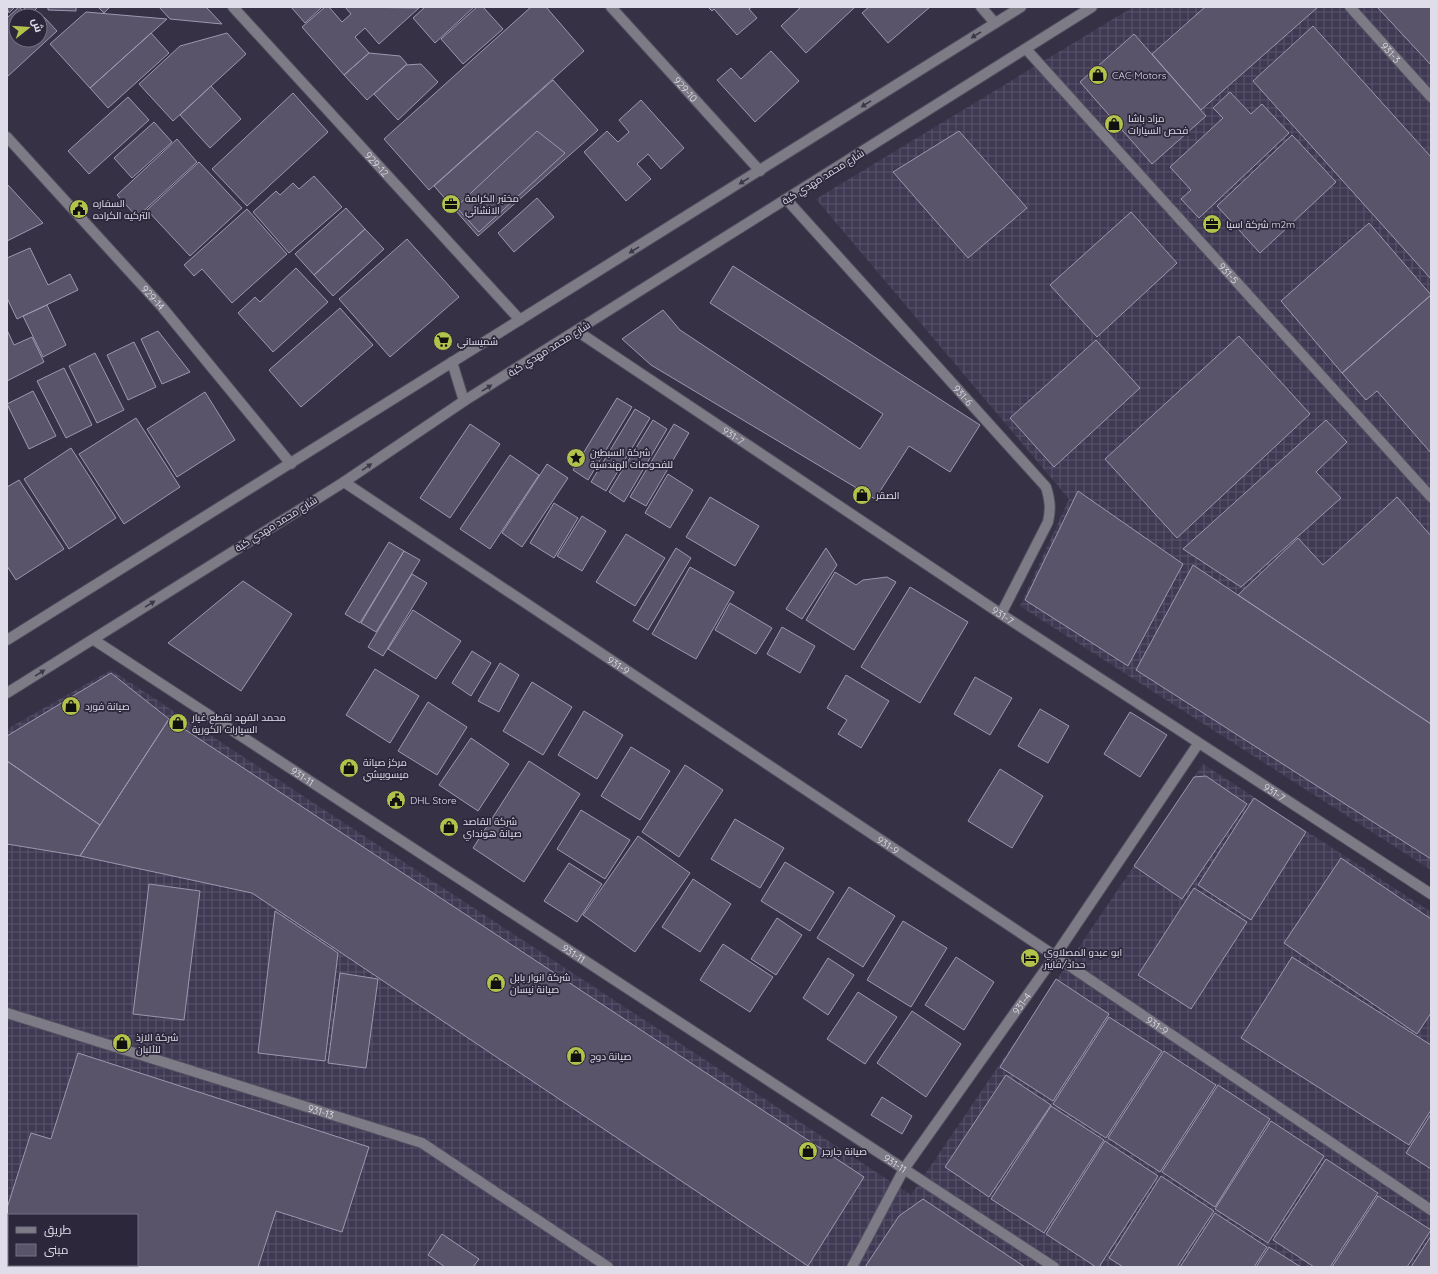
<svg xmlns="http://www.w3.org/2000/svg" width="1438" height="1274" font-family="Quicksand,Cairo,sans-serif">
  <defs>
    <pattern id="industrial-grid" width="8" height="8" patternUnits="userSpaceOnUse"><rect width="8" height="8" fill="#403953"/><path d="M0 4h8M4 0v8" fill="none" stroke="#5b556c"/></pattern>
  </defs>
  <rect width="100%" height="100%" fill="#363145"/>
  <!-- industrial -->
  <path fill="url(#industrial-grid)" fill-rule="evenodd" d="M1133,7H1431V870L1020,606L1069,499L816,199Z
    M111,670L911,1195L1203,764L1431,912V1267H7V729ZM9,1215H137V1265H9Z"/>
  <!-- building -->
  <path fill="#59546a" stroke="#9d97b0" d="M7,7H15L9,13Z
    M19,7L28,16H16V40H40V21L44,17L57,31L7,77V15L8,17Z
    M23,7H38L30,15Z
    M48,7H76V11L48,10Z
    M98,7H110L104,13Z
    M159,7H206L222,24L170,19Z
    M291,7H322L305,23Z
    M325,7H329L342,22L351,14L345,7L419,8L379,44L365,28L355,37L369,53L344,75L302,27Z
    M425,7H474L435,43L413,18Z
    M477,7H483L503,29L463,64L441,39Z
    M531,7H546L584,51L429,190L384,139Z
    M708,7H752L749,9L757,18L737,35L714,9L712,11Z
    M801,7H855L806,53L781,26Z
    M869,7H930L888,43L862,13Z
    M1205,7H1318L1201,110L1152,54Z
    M1377,7H1431V65Z
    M86,12L167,19L90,88L50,44Z
    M1313,26L1431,157V279L1253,81Z
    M151,33L169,53L108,108L90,88Z
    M227,33L246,54L173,121L139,84L180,46Z
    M1134,34L1206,116L1152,164L1080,82Z
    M771,51L799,81L755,122L717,80L731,68L741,79Z
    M369,53L400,56L407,64L367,100L344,75Z
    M421,64L438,82L398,120L374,94L406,65Z
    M553,80L598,130L478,236L434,186Z
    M211,86L241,119L210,148L180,115Z
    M1230,92L1251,114L1262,104L1289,133L1199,218L1181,199L1191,190L1170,167L1223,118L1213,108Z
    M293,93L328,132L247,206L212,169Z
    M128,97L149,120L89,174L68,151Z
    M641,100L684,148L661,169L648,154L637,164L651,179L626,201L584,152L607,131L618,142L629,132L619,120Z
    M154,122L172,142L132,178L114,158Z
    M537,131L565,153L479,232L456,207Z
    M959,131L1027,208L968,258L893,172Z
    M1292,135L1336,182L1260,253L1217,206Z
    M177,139L197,162L137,217L117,195Z
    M199,162L242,208L190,256L147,210Z
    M314,176L342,207L289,253L253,212L276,191L280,195L293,183L299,189Z
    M7,184L43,223L7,241Z
    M537,198L554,217L514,252L498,233Z
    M346,208L365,229L314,275L295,254Z
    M247,209L287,254L232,303L202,269L194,276L184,265Z
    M1131,212L1177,263L1097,337L1050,285Z
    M1369,223L1431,295L1342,373L1281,301Z
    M365,229L384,249L333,296L314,275Z
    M407,239L459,297L390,357L339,299Z
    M30,248L48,285L70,274L78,290L17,319L7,298V258Z
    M733,266L980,425L950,472L909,446L875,499L651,365L622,339L663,310L680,330L860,449L883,414L710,303Z
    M296,268L328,302L273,352L238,313L255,297L260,302Z
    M1431,295V453L1377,391L1366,400L1342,373Z
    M47,305L66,345L43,357L23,316Z
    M340,308L373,345L301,407L269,370Z
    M7,330L14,345L32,337L44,362L7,381Z
    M158,331L190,372L162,384L141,339Z
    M1239,336L1310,414L1177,538L1105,459Z
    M1096,340L1140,388L1054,467L1010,418Z
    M134,342L156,387L128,400L107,355Z
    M95,353L124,410L97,423L69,366Z
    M64,368L92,425L66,438L37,381Z
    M33,391L56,436L29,449L7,404Z
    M205,392L235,440L177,477L147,429Z
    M617,398L632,407L588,480L573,470Z
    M635,409L650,418L606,491L591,482Z
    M136,418L180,487L124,524L79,454Z
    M653,420L667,429L624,502L609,492Z
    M1326,420L1347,442L1316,472L1341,498L1241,587L1183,549Z
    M470,424L500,444L450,518L420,498Z
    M674,424L689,433L646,506L630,497Z
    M71,448L116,518L69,549L24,479Z
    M510,455L539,475L490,549L460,529Z
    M547,464L568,478L522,547L502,533Z
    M668,474L693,490L670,528L645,513Z
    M19,480L64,549L16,580L7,566V487Z
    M1078,491L1183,564L1128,666L1025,600Z
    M710,497L759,526L735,566L686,537Z
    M1397,497L1431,536V724L1238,595L1298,538L1323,565Z
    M554,503L578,518L554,558L530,543Z
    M582,516L606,531L582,571L557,556Z
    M626,534L665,558L635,606L596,582Z
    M389,542L404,551L360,623L345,614Z
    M676,548L691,558L648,630L633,621Z
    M826,548L837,565L802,619L786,609Z
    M404,551L420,560L376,632L361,623Z
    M1193,565L1431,724V859L1136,670Z
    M690,567L734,592L696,659L652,634Z
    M835,572L856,585L863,580L887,577L896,582L854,650L806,620Z
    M412,574L427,583L383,656L368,647Z
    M243,581L292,614L241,691L168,643Z
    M910,587L968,622L920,703L861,667Z
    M730,603L772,628L756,654L715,630Z
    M413,610L461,641L436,679L388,649Z
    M782,627L815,646L800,673L767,654Z
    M472,651L491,663L471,696L452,683Z
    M500,663L519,675L499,712L478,701Z
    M375,669L419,696L390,743L346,715Z
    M111,673L169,719L100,825L7,761V736Z
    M846,675L889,701L861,748L838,734L847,720L827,708Z
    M975,677L1012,698L990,735L954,714Z
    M532,682L572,707L543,755L503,731Z
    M428,702L467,727L437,775L398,751Z
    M1040,709L1069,726L1048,763L1018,746Z
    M584,711L623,735L597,779L558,755Z
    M1130,712L1167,735L1140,777L1104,754Z
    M169,719L864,1177L808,1266L252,893L80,856Z
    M471,738L509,764L478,811L439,785Z
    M631,747L670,771L640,820L601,796Z
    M7,761L100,825L80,856L7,844Z
    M529,761L580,794L524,882L473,848Z
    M685,765L723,790L679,857L642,832Z
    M1000,769L1043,796L1012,848L968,821Z
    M1206,776L1247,804L1182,899L1134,866L1194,777Z
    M1254,798L1306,832L1251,920L1198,885Z
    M581,810L630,840L605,879L557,849Z
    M735,819L784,848L760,888L711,859Z
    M638,836L690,873L635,952L583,915Z
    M1341,858L1431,919V1013L1417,1034L1284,943Z
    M785,862L834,892L810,931L761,901Z
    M569,863L602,884L577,922L544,901Z
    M693,879L731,904L700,952L662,927Z
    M149,884L200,891L184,1020L133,1014Z
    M849,887L895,916L863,967L817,938Z
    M1194,888L1247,922L1191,1009L1138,975Z
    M275,911L338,953L325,1061L258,1053Z
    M777,918L802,935L776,975L751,959Z
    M903,921L947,948L911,1007L867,980Z
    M723,944L773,977L750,1012L700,980Z
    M956,957L994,982L964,1030L925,1005Z
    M1292,957L1431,1045V1110L1409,1145L1241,1038Z
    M828,958L854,975L828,1015L803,998Z
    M340,973L378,979L366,1068L328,1063Z
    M1056,979L1109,1014L1053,1101L1000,1067Z
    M858,992L897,1017L865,1064L827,1039Z
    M912,1011L961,1044L926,1097L877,1063Z
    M1109,1017L1162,1051L1106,1138L1053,1104Z
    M1164,1051L1216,1085L1160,1172L1108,1138Z
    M78,1053L369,1147L342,1232L276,1211L258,1267H112L106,1265H137V1215L7,1216V1208L31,1133L51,1139Z
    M1006,1075L1051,1105L989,1197L945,1167Z
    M1218,1085L1270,1119L1215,1207L1162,1172Z
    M882,1097L912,1116L902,1134L871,1115Z
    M1051,1106L1104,1140L1044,1233L991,1199Z
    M1431,1114V1169L1406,1153Z
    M1271,1121L1324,1156L1268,1243L1215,1209Z
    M1105,1141L1158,1176L1099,1267H1096L1046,1234Z
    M1326,1159L1378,1193L1330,1267H1314L1273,1240Z
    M1161,1176L1214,1211L1177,1267H1123L1109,1258Z
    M1378,1196L1431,1230L1407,1267H1332Z
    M923,1199L1025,1267H865L899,1216Z
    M1215,1213L1267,1247L1254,1267H1180Z
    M442,1234L479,1259L473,1267H445L428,1255Z
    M1431,1236V1267H1411Z
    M1269,1247L1301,1267H1256Z"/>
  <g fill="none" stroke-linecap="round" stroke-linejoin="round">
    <!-- minor casing -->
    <g stroke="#514d5f" stroke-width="12">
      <g id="minor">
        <path id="s1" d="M233,7L520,320"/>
        <path id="s2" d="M611,7L760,171"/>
        <path d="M981,7L995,23"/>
        <path id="s3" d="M1350,7L1431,97"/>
        <path id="s4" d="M1026,49L1431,497"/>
        <path id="s5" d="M7,137L162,307L291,464"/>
        <path id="s6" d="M787,200L1046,487C1050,500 1051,509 1048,522L1001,614"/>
        <path id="s7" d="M577,331L1001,614L1431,894"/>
        <path d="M452,362L464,401"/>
        <path id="s8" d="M344,482L1055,956L1431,1210"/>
        <path d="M7,640L1021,7"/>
        <path id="s9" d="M94,640L1054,1267"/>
        <path d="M7,693L344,482L464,401L1092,7"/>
        <path id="s10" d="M7,1013L422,1143L608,1267"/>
        <path d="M7,1251H9"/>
        <path d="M51,1265L58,1267"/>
        <path id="s11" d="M852,1267L904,1169L1055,956L1198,744"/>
      </g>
    </g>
    <!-- minor -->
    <use href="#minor" stroke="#7d7b86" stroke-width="10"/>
  </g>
  <!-- one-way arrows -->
  <defs><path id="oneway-solid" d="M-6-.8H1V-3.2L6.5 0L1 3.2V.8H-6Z"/></defs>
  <g fill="#3c384a">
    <use href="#oneway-solid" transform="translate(976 35) rotate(148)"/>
    <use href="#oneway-solid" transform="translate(866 104) rotate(148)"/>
    <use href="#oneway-solid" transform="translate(744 181) rotate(148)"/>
    <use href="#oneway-solid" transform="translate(634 250) rotate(148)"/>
    <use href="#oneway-solid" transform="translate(487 388) rotate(-32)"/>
    <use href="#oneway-solid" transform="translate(367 467) rotate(-34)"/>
    <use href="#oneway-solid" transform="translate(150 604) rotate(-32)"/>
    <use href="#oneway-solid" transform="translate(40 673) rotate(-32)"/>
  </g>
  <!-- icons -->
  <defs>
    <g id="shop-disc" transform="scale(1)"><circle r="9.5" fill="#b3c24b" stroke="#2c273b"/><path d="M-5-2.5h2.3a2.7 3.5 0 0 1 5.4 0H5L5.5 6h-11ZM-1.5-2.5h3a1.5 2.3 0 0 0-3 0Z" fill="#111"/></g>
    <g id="office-disc" transform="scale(1)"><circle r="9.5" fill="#b3c24b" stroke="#2c273b"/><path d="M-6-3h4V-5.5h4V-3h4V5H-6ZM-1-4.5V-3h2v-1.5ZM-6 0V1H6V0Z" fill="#111"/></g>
    <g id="civic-disc" transform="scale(1)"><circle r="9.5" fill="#b3c24b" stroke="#2c273b"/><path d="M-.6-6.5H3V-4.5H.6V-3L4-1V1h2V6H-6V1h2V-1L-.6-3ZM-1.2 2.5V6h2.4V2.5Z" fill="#111"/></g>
    <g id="supermarket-disc" transform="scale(1)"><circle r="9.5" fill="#b3c24b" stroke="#2c273b"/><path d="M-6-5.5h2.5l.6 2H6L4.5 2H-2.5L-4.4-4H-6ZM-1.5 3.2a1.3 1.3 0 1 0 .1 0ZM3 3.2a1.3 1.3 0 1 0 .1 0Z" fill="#111"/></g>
    <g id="sight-disc" transform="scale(1)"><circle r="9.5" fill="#b3c24b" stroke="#2c273b"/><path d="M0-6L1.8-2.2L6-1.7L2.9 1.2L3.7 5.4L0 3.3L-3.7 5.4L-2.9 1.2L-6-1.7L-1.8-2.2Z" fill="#111"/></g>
    <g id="hotel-disc" transform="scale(1)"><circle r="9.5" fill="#b3c24b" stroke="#2c273b"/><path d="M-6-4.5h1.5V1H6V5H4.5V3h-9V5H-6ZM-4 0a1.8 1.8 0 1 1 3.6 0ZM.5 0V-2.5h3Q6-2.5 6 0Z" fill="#111"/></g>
  </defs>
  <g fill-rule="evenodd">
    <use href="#shop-disc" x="1098" y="75"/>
    <use href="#shop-disc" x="1114" y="124"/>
    <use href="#office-disc" x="451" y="204"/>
    <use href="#civic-disc" x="79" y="209"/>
    <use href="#office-disc" x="1212" y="224"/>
    <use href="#supermarket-disc" x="443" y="341"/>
    <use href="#sight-disc" x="576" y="458"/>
    <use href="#shop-disc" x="862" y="495"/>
    <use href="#shop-disc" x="71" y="706"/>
    <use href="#shop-disc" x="178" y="723"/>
    <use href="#shop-disc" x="349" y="768"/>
    <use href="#civic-disc" x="396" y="800"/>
    <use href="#shop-disc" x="449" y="827"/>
    <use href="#hotel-disc" x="1030" y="958"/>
    <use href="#shop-disc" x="496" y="983"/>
    <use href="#shop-disc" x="122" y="1043"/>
    <use href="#shop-disc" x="576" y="1056"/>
    <use href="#shop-disc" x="808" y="1151"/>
  </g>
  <g text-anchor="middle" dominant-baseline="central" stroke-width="3.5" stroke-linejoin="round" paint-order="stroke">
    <!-- street labels -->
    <g font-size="10" fill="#e0ddea" stroke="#2c273b">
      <text stroke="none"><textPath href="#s3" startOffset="61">931-3</textPath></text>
      <text stroke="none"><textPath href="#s2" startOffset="111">929-10</textPath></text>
      <text stroke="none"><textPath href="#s1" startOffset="213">929-12</textPath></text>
      <text transform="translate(823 177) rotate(-32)">شارع محمد مهدي كبة</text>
      <text stroke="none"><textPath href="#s4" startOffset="302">931-5</textPath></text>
      <text stroke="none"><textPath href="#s5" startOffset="217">929-14</textPath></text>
      <text transform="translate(549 349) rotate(-32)">شارع محمد مهدي كبة</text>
      <text stroke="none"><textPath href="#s6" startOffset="263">931-6</textPath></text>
      <text stroke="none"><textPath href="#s7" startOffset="188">931-7</textPath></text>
      <text transform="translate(276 524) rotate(-32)">شارع محمد مهدي كبة</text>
      <text stroke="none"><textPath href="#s7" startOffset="512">931-7</textPath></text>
      <text stroke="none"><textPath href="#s8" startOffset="330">931-9</textPath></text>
      <text stroke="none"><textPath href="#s9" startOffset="249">931-11</textPath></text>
      <text stroke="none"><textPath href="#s7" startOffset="836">931-7</textPath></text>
      <text stroke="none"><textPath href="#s8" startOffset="654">931-9</textPath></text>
      <text stroke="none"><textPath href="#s9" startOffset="573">931-11</textPath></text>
      <text stroke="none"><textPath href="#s11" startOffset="314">931-4</textPath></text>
      <text stroke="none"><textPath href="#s8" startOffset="978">931-9</textPath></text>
      <text stroke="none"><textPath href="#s10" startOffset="329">931-13</textPath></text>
      <text stroke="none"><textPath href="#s9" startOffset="957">931-11</textPath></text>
    </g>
    <!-- poi labels -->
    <g font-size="10" fill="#e0ddea" stroke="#2c273b" text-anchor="start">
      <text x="1112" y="75">CAC Motors</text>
      <text x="1128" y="118">مزاد باشا<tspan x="1128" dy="12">فحص السيارات</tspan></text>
      <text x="465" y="198">مختبر الكرامة<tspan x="465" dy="12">الانشائي</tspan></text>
      <text x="93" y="203">السفاره<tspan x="93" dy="12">التركيه الكراده</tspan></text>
      <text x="1226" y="224">شركة اسيا m2m</text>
      <text x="457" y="341">شميساني</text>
      <text x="590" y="452">شركة السبطين<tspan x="590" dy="12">للفحوصات الهندسية</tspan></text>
      <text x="876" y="495">الصقر</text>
      <text x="85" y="706">صيانة فورد</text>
      <text x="192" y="717">محمد الفهد لقطع غيار<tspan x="192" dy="12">السيارات الكورية</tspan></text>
      <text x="363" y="762">مركز صيانة<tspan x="363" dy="12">ميسوبيشي</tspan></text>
      <text x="410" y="800">DHL Store</text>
      <text x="463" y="821">شركة القاصد<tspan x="463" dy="12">صيانة هونداي</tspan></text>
      <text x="1044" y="952">ابو عبدو المصلاوي<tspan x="1044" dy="12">حداد/فايبر</tspan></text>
      <text x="510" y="977">شركة انوار بابل<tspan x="510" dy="12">صيانة نيسان</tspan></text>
      <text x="136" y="1037">شركة الازذ<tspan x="136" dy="12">للألبان</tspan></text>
      <text x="590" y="1056">صيانة دوج</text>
      <text x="822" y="1151">صيانة جارجر</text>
    </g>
  </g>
  <!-- border -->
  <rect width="1438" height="1274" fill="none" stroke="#e0ddea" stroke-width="16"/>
  <!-- legend -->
  <rect x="8" y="1214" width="130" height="52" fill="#2c273b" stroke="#747081"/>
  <rect x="16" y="1227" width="20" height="6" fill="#7d7b86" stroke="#747081"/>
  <text x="44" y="1234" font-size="12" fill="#e0ddea">طريق</text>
  <rect x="16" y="1244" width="20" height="12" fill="#59546a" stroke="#747081"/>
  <text x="44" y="1254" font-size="12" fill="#e0ddea">مبنى</text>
  <!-- north arrow -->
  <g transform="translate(28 28) rotate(73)"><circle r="19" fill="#2c273b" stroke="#747081"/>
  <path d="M0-3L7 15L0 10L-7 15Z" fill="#b3c24b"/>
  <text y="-6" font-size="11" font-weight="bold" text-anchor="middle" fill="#e0ddea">ش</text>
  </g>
</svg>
